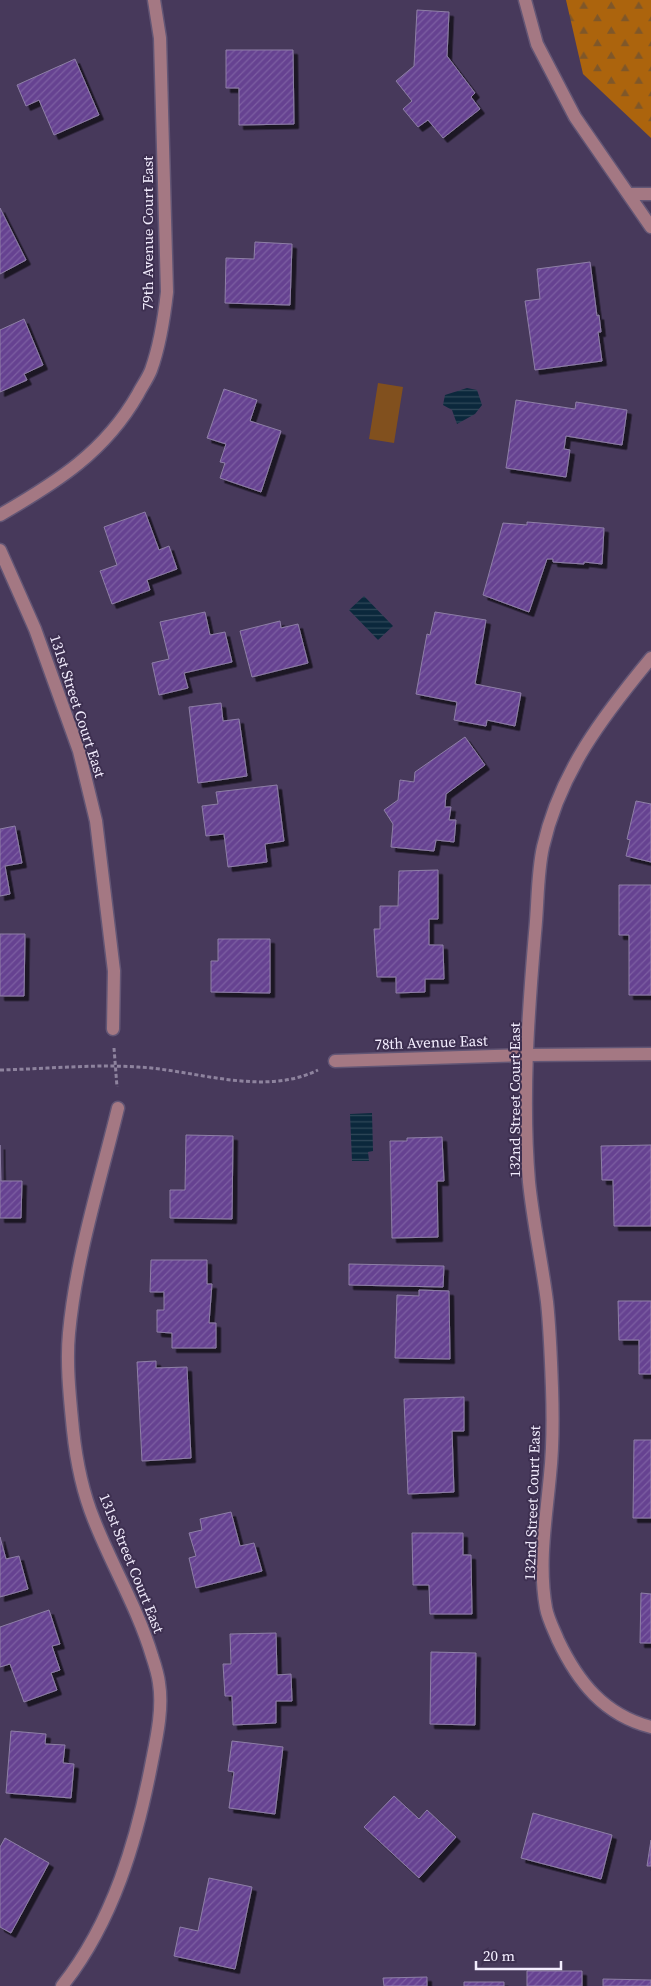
<svg xmlns="http://www.w3.org/2000/svg" width="651" height="1986" font-family="'Source Serif 4',serif">
  <defs>
    <pattern id="forest-firs" width="22" height="20" patternUnits="userSpaceOnUse" patternTransform="scale(1.25)"><rect width="22" height="20" fill="#ac640d"/><path d="M5 1l3.5 6h-7zM16 11l3.5 6h-7z" fill="#7f5729"/></pattern>
    <pattern id="water-rules" width="6" height="5" patternUnits="userSpaceOnUse" patternTransform="scale(1.25)"><rect width="6" height="5" fill="#0b283c"/><path d="M0 2.5h6" fill="none" stroke="#2f4859"/></pattern>
    <pattern id="building-hatch" width="6" height="6" patternUnits="userSpaceOnUse" patternTransform="scale(1.25)"><rect width="6" height="6" fill="#664391"/><path d="M-1 1l2-2M0 6l6-6M5 7l2-2" fill="none" stroke="#7c5ea2"/></pattern>
    <filter id="shadow"><feDropShadow dx="4.5" dy="4.5" stdDeviation="0" flood-color="#0009"/></filter>
  </defs>
  <rect width="100%" height="100%" fill="#47395b"/>
  <!-- forest -->
  <path fill="url(#forest-firs)" d="M566,0H651V138L583,74Z"/>
  <!-- park -->
  <path fill="#81501e" d="M378,383L403,387L394,443L369,439Z"/>
  <!-- water -->
  <path fill="url(#water-rules)" d="M467,388L477,390L482,405L475,414L457,424L452,410L443,405L445,395Z
    M364,596L393,626L378,640L349,610Z
    M372,1113L373,1151L368,1152L369,1161H352L350,1114Z"/>
  <!-- building -->
  <path fill="url(#building-hatch)" stroke="#8e7fa6" filter="url(#shadow)" d="M417,10L449,12L447,56L475,93L471,97L480,109L443,138L428,120L418,127L403,109L412,101L396,81L414,66Z
    M226,50H293L294,124L239,125V88H226Z
    M75,59L99,115L54,135L39,100L26,106L17,85Z
    M0,208L26,260L0,274Z
    M255,242L292,244L290,305L225,303L226,258L254,259Z
    M590,262L597,316L599,315L601,332H598L602,361L535,370L525,301L540,299L537,269Z
    M24,319L43,365L24,374L27,380L0,392V330Z
    M224,389L257,400L250,421L281,431L261,492L220,478L225,463L220,462L226,444L207,438Z
    M516,400L575,409L576,402L627,410L622,445L566,436L564,449L570,450L566,477L506,468Z
    M145,512L159,550L169,546L177,569L147,580L150,590L112,604L100,571L117,565L104,527Z
    M527,522L604,528L602,564L584,562V564L553,562V559H547L529,612L483,595L503,523L527,525Z
    M205,612L210,635L225,632L232,662L184,673L188,688L159,695L152,663L169,659L160,622Z
    M435,612L486,620L475,684L521,693L515,726L487,720L486,726L454,720L457,702L416,694L427,634L430,635Z
    M280,621L281,628L298,624L308,663L252,677L240,631Z
    M221,703L223,721L239,719L247,776L198,783L189,707Z
    M465,737L485,765L446,794L445,807H451L449,820H456L454,842L436,840L434,851L391,847L393,824L384,810L398,800L400,780L414,782L415,772Z
    M277,785L284,841L265,844L267,862L228,867L224,834L206,836L202,806L218,804L216,792Z
    M636,801L651,804V862L626,856L630,840L627,839Z
    M15,826L22,863L5,866L10,894L0,896V829Z
    M438,870V919H429V945H443L444,979H425V992L396,993V977H377L374,929H380V906H398L399,871Z
    M619,885H651V995H629V935H619Z
    M0,934H25L24,996H0Z
    M218,939H270V993L211,992V961H218Z
    M186,1135L233,1136L232,1219L170,1218V1190H185Z
    M442,1137L444,1181H437L438,1237L392,1238L390,1141H407V1138Z
    M0,1145L1,1181H22L21,1218H0Z
    M651,1145V1226H614L613,1180H602L601,1146Z
    M151,1260H207V1284H212L209,1323H216V1348H172V1333L157,1332V1310H164V1292H150Z
    M349,1264L444,1266L443,1287L349,1285Z
    M419,1290L449,1291L450,1359L395,1358L397,1295L419,1296Z
    M618,1301H651V1374H639V1340H619Z
    M156,1361V1368L187,1367L191,1458L142,1461L137,1362Z
    M464,1397V1431H452L454,1492L408,1494L404,1399Z
    M634,1440H651V1518H633Z
    M231,1512L240,1546L254,1543L262,1571L196,1588L189,1558L196,1556L189,1533L202,1530L200,1519Z
    M412,1533H463V1555H471L472,1614H430L429,1585H413Z
    M0,1537L6,1559L19,1556L28,1589L0,1597Z
    M641,1593L651,1594V1643H640Z
    M49,1610L60,1644L52,1646L60,1670L51,1673L57,1690L24,1702L10,1664L0,1667V1627Z
    M276,1633L277,1675L291,1674L292,1701H276V1723L233,1725L232,1696H225L223,1664H231L230,1634Z
    M431,1652L476,1653L475,1725L430,1724Z
    M11,1731L46,1734L45,1744L65,1745L63,1763L74,1764L71,1798L6,1793Z
    M232,1741L283,1747L275,1814L229,1808L234,1772L228,1771Z
    M394,1796L419,1819L427,1810L456,1837L419,1878L364,1827Z
    M533,1813L612,1835L601,1879L521,1858Z
    M5,1838L49,1863L11,1933L0,1927V1847Z
    M651,1840V1866H647Z
    M209,1878L252,1887L235,1969L174,1956L180,1927L198,1931Z
    M527,1971H582V1986H527Z
    M427,1977V1986H384L383,1978Z
    M603,1979L651,1980V1986H603Z
    M464,1982H504V1986H464Z"/>
  <g fill="none" stroke-linecap="round" stroke-linejoin="round">
    <!-- minor casing -->
    <g stroke="#635675" stroke-width="15">
      <path id="minor" d="M525,0L537,44L575,117L651,227
        M628,194H651
        M0,515C57,482 105,452 138,394C142,386 148,378 151,370C160,345 164,319 167,292L160,38L154,0
        M0,550L35,629L79,751L96,821L114,971L113,1029
        M651,658C603,716 560,772 543,847C537,874 538,905 535,933C528,1015 522,1100 529,1182C533,1222 542,1262 547,1302C550,1330 551,1360 552,1388C553,1417 553,1447 550,1475C546,1519 538,1564 546,1608C548,1619 554,1630 558,1640C578,1682 604,1715 651,1727
        M335,1061L528,1055L651,1054
        M62,1986C113,1922 137,1840 152,1761C157,1736 163,1708 159,1683C158,1674 155,1665 152,1656C138,1609 112,1566 94,1520C83,1493 76,1459 73,1430C70,1399 66,1364 69,1333C76,1257 100,1182 118,1108"/>
    </g>
    <!-- path -->
    <path stroke="#8e839e" stroke-width="3" stroke-dasharray="4 2.5" stroke-linecap="butt" d="M114,1048L117,1087
      M0,1070C46,1069 92,1064 138,1067C196,1070 263,1097 318,1070"/>
    <!-- minor -->
    <use href="#minor" stroke="#a47883" stroke-width="12"/>
  </g>
  <g text-anchor="middle" dominant-baseline="central" stroke-width="4" stroke-linejoin="round" paint-order="stroke">
    <!-- street labels -->
    <g font-size="15" fill="#f3edfe" stroke="#3d2f50">
      <text transform="translate(147 233) rotate(-90)">79th Avenue Court East</text>
      <text transform="translate(78 706) rotate(72)">131st Street Court East</text>
      <text transform="translate(431 1042) rotate(-2)">78th Avenue East</text>
      <text transform="translate(514 1100) rotate(-90)">132nd Street Court East</text>
      <text transform="translate(532 1503) rotate(-88)">132nd Street Court East</text>
      <text transform="translate(132 1563) rotate(68)">131st Street Court East</text>
    </g>
  </g>
  <!-- scale -->
  <path d="M476 1961v8h85v-8" fill="none" stroke="#f3edfe" stroke-width="2.5"/>
  <text x="483" y="1961" font-size="15" fill="#f3edfe" stroke="#3d2f50" stroke-width="4" paint-order="stroke">20 m</text>
</svg>
